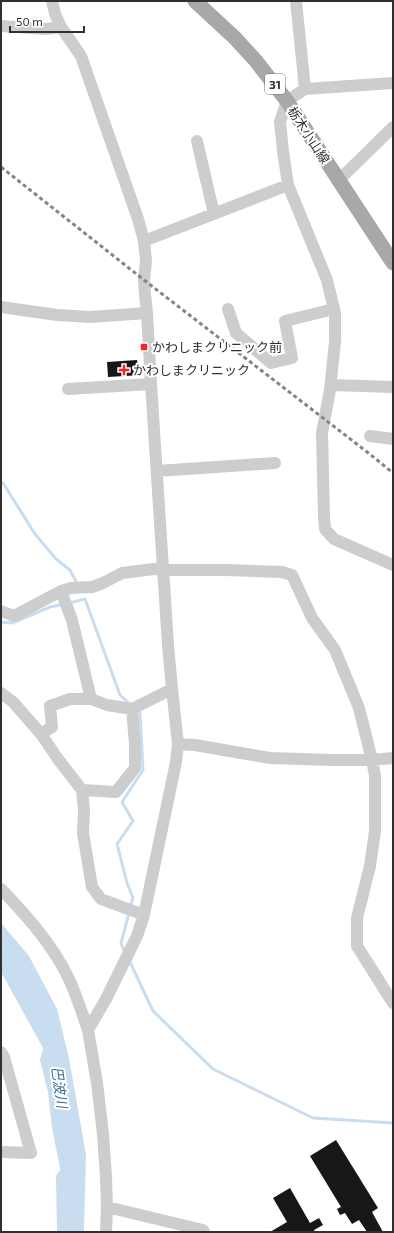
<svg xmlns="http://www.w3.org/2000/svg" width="394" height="1233" font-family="'Exo 2','Noto Sans JP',sans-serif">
  <rect width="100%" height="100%" fill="#fff"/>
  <!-- water -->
  <path fill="#c8def0" d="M1,923L29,956L57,1009L69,1058L86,1155L84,1232H67L68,1223L63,1183L52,1128L48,1092L40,1060L44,1045L45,1021L31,994L9,955L1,945Z"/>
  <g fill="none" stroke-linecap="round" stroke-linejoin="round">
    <!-- stream -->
    <path stroke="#c8def0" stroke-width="3" d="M1,482L3,483L35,534L56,559L70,570L78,585
      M69,603L85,599L120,695L131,705
      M1,622L12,623L50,607L64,604
      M130,908L133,898L127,883L117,844L133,821L122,802L143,770L140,713L136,710
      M125,953L121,943L129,913
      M129,960L153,1011L213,1069L313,1118L393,1123"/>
    <!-- river -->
    <path stroke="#c8def0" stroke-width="18" d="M1,956L4,959L55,1051L56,1055
      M65,1178L66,1232"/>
  </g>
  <!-- building -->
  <path fill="#171717" d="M137,360L138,365H142V375L108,377L107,362Z
    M336,1140L378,1208L372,1212L383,1232H367L359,1220L352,1224L345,1213L340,1215L337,1209L341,1207L310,1156Z
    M290,1188L310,1223L319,1218L323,1225L314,1230L315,1232H270L287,1222L273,1198Z"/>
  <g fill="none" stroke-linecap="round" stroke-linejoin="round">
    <!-- minor -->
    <path stroke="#cdcdcd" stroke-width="12" d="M52,1L55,14L61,27L81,56L138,219L144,241L146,261L144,280L145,295L147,313L151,384L168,645L172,689L178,744L176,762L144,915L137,936L106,999L88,1030L97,1083L103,1134L106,1177L107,1207L106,1232
      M296,1L305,89
      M1,26L46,29L61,27
      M393,83L305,89L287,101L280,122L283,151L288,185L327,280L335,313V342L333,361L330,390L322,433L324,517L325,529L334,539L393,565
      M197,141L214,214
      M339,180L393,127
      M144,241L288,185
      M1,307L57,315L90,317L147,313
      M228,309L236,333L271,363L292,358L285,321L334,309
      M331,385L393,387
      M68,389L151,384
      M370,436L393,439
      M157,471L275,463
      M61,591L72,620L91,699
      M1,611L14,616L61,591L71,588L92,587L103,583L122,573L154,569L164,570H225L282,572L292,575L312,618L335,650L359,708L372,760L375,776V831L370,866L357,918V946L393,1003
      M1,693L13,702L41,734L58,759L82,790L84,811L83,833L92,887L101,899L144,915
      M41,734L52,727L50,706L70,699H91L107,705L132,709L172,689
      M178,744L195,745L270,758L332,760H372L393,758
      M82,790L116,792L135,768V744L132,709
      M1,889C23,912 45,936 61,964C73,984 80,1007 88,1030
      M1,1052L4,1057L31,1153L1,1152
      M107,1207L203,1230L204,1232"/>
    <!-- major -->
    <path stroke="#a8a8a8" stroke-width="15" d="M195,1L235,38L256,61L287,101L393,263"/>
    <!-- rail -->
    <path stroke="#858585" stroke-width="3" stroke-dasharray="4 3" stroke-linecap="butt" d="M1,167L144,280L371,455L393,473"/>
  </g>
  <!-- markers -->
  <g fill="#f62427" stroke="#fff" stroke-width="1.5">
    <rect x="140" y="343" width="8" height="8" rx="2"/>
    <path d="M122 364h4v4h4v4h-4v4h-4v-4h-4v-4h4z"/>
  </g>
  <g text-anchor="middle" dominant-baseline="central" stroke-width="4" stroke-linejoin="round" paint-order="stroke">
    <!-- shield labels -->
    <rect fill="#fff" stroke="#6e6e6e" stroke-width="1" x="265" y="74" width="20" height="20" rx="3"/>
    <g font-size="12" font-weight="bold" fill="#303030">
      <text x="275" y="84">31</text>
    </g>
    <!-- street labels -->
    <g font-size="13" fill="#303030" stroke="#fff">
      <text transform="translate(309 135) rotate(57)">栃木小山線</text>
    </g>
    <!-- poi labels -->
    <g font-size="13" fill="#303030" stroke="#fff" text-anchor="start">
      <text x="152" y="347">かわしまクリニック前</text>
      <text x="133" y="370">かわしまクリニック</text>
    </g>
    <!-- water labels -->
    <g font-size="14" font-style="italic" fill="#366e9b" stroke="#fff">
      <text transform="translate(60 1087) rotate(82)">巴波川</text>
    </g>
  </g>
  <!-- border -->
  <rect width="394" height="1233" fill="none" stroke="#303030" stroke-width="4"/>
  <!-- scale -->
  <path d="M10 26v6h74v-6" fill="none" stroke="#303030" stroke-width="2"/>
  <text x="16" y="26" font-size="12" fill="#303030" stroke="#ffffff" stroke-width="3" paint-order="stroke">50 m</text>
</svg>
